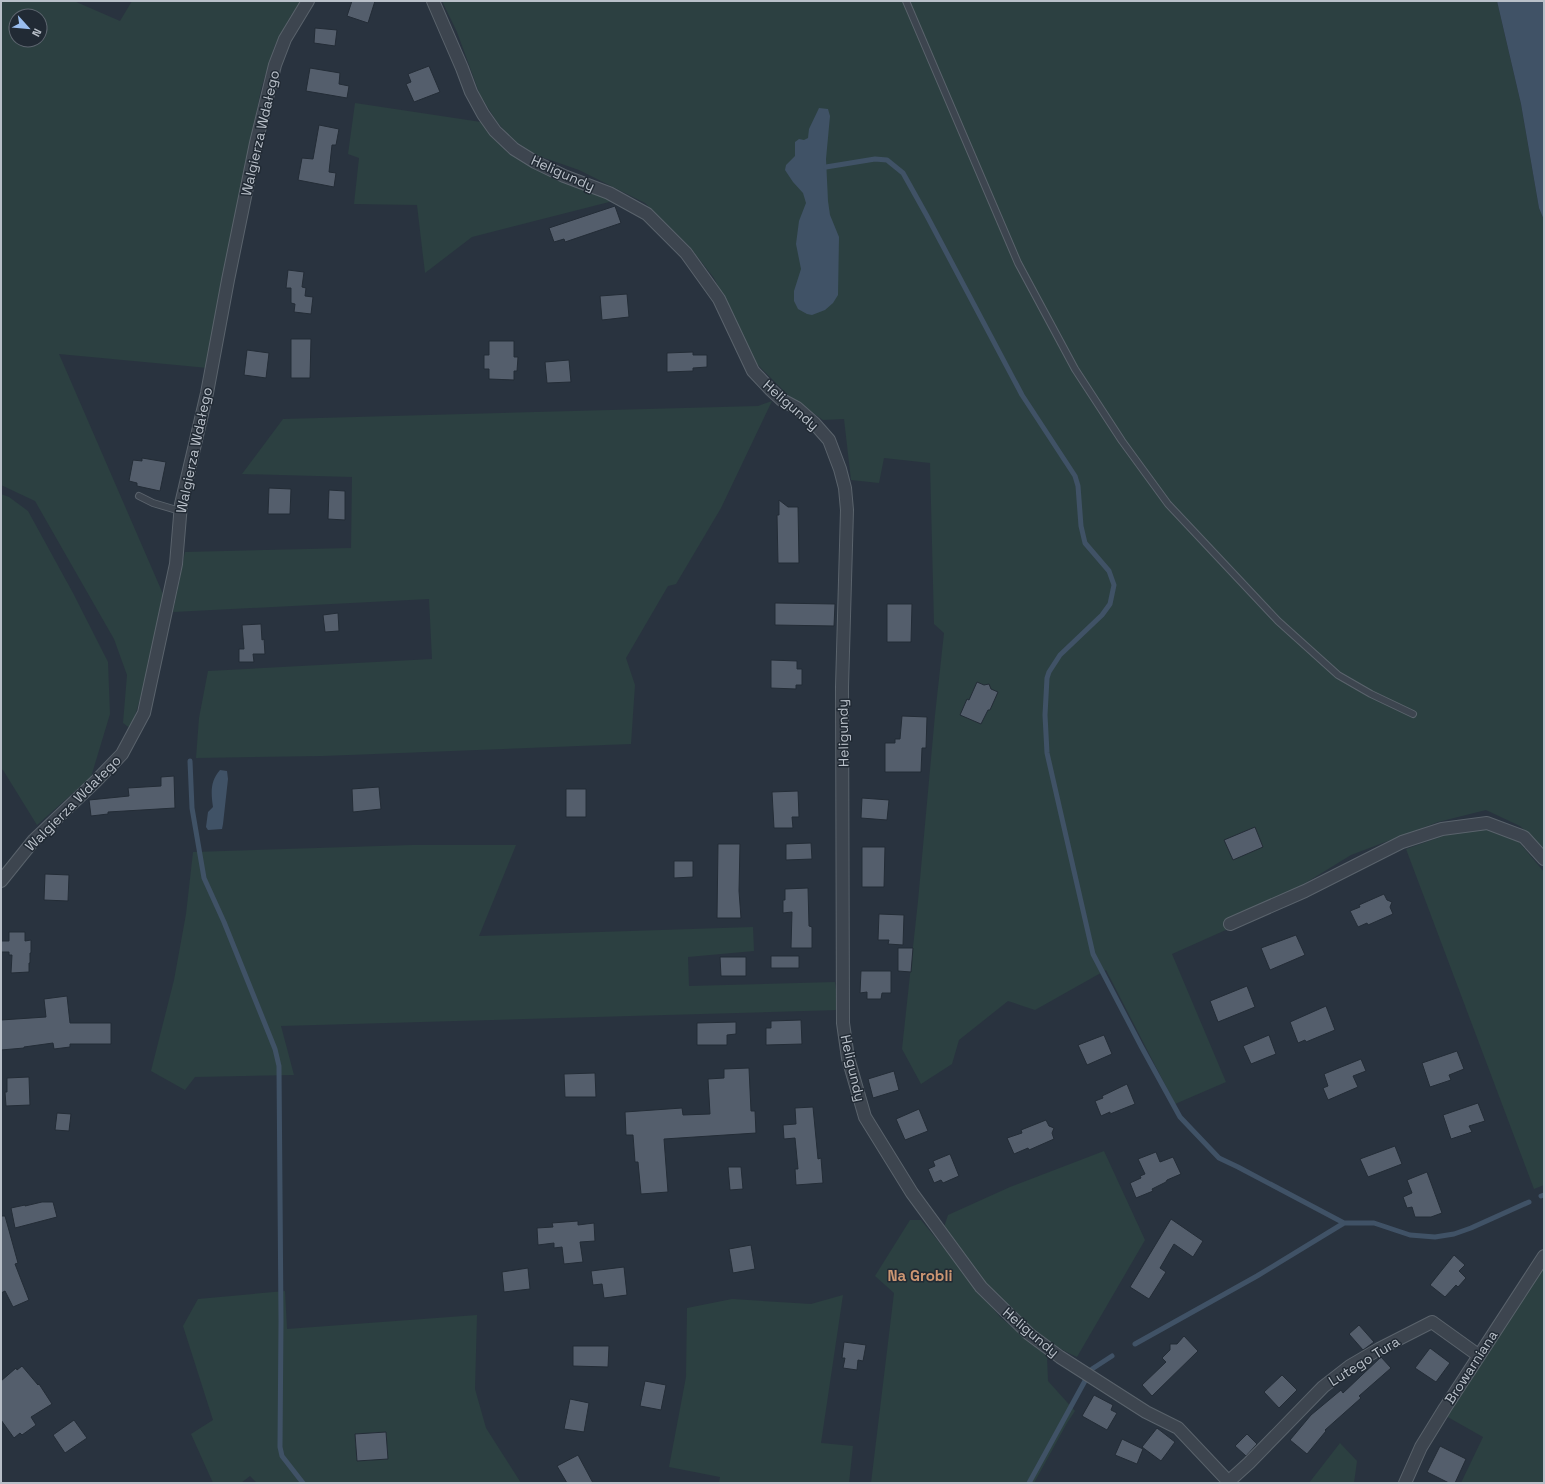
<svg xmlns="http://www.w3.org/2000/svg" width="1545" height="1484" font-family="'Space Grotesk',sans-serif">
  <rect width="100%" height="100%" fill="#29333f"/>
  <!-- green -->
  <path fill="#2c4041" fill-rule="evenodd" d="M1,1H74L120,21L132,1H301L290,17L275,45L261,89L208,368L59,354L163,594L165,595L149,657L143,689L131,729L123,723L127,675L114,639L35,501L1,485ZM16,16H40V40H16Z
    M442,1H1497L1521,104L1539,208L1544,220V849L1520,826L1486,810L1438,822L1351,855L1294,890L1225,922L1228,929L1172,954L1226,1082L1175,1104L1106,970L1035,1010L1008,1001L959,1040L952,1064L921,1084L902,1049L918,901L935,715L944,633L934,624L930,463L884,458L879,483L851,480L844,419L823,420L788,395L757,364L714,278L689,246L645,203L579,170L536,155L513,140L497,122L480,95L457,32Z
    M355,103L481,122L507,152L537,170L617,200L472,237L425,273L417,205L354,204L359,158L348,154Z
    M772,401L721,508L676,584L668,586L626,658L635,685L631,744L323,756L196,758L199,718L208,671L432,659L429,599L173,612L185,552L351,548L352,477L242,474L283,419L758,406Z
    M1,494L9,497L28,511L73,593L108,662L110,714L91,777L37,825L3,770L1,769Z
    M1484,829L1519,842L1544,872V1185L1534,1189L1406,849L1446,835Z
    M412,845H516L479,936L753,927L754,951L688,957L689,986L835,982L839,1010L281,1026L294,1075L195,1077L185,1090L151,1071L174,980L186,914L193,852Z
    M1104,1151L1145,1240L1077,1357C1051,1345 1024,1328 1005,1307C982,1282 963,1254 944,1227L948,1215L1010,1187Z
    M910,1220H921L1000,1317L1047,1356L1048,1381L1075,1411L1067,1423L1034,1483H871L894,1293L875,1276Z
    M1544,1264V1483H1461L1483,1437L1446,1416Z
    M285,1291L287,1329L477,1315L475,1389L486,1428L521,1483H257L250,1476L241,1483H213L191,1434L213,1420L183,1326L198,1299Z
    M843,1295L821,1443L853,1446L849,1483H719L720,1477L669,1467L686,1377L687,1308L732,1299L811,1304Z
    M1340,1443L1357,1461L1354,1483H1309Z"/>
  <!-- water -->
  <path fill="#405266" d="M1497,1H1544V220L1539,208L1521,104Z
    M819,108L828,109L830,116L826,159L828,201L830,215L839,237L838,295L833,303L825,310L812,315L807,314L798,309L794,301V291L801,269L796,244L799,221L806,203L803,193L793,182L785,170L786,165L795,156V142L799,139L804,140L808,138L809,129Z
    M220,770L227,771L228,779L223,824L222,829L208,830L206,827L208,812L213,807C211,793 210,781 220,770Z"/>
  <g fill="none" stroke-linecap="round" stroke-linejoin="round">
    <!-- stream -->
    <path stroke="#405266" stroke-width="5" d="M826,167L875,159L887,160L903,173L927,216L1022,395L1075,476L1078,486L1081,526L1085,543L1109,571L1114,585L1110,604L1102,615L1060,655L1049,672L1047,678L1045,715L1047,753L1093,954L1141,1046L1180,1117L1219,1158L1238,1167L1344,1223H1374L1410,1235L1435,1237L1454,1234L1471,1228L1529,1202
      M190,761L192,808L204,878L224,922L275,1049L279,1066L281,1321L280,1447L282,1456L303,1483
      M1541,1196L1544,1195
      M1135,1344L1257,1276L1344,1223
      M1092,1369L1112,1356
      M1029,1483L1086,1379"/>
  </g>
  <!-- building -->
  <path fill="#545e6c" stroke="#232c36" d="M352,1H375L368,23L347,16Z
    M315,28L337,30L335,46L314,43Z
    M429,66L440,92L414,102L406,84L411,82L408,74Z
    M310,68L340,73L339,84L349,86L347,98L306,91Z
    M319,125L339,129L336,145H332L329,172L336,173L334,187L298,180L302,158L313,159Z
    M615,206L621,223L565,242L564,239L554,242L549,228Z
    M288,270L304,272L302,287L306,288L305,296L313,297L311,314L294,312L295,304L291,303V288H286Z
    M627,294L629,317L602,320L600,296Z
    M291,339H311L310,378H291Z
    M489,341H514V357H518L517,371H514V380L489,379V369H484V355H489Z
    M247,350L269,353L266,378L244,375Z
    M693,352V355H707V367L693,368V371L667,372V353Z
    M569,360L571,382L547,383L545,362Z
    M142,458L166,462L160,491L137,486V483L129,481L133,460L142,461Z
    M269,488L291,489L290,514H268Z
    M329,490L345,491V520L328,519Z
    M779,500L788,507H798L799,563H778L777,515H779Z
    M775,603L835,604L834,626L775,625Z
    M887,604H912L911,642H887Z
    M338,613L339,631L325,632L323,615Z
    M261,624L262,640L264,639L265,654H253L254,662H239V649H244L242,625Z
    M771,660L797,661V669H802V685H796V689L771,688Z
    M977,682L984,685L989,684L991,689L998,692L990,710H988L981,724L960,715L967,699L969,700Z
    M902,716L927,717L926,748H922L921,772H885V743H895V739H900Z
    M174,776L175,808L108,812V814L91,816L89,800L129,796L128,788L161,786V777Z
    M379,787L381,809L353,812L352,789Z
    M566,789H586V817H566Z
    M798,791L799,817H792L793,828H774L772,792Z
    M862,798L889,800L887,820L861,818Z
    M1255,827L1263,847L1233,860L1224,840Z
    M811,843L812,859L786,860V844Z
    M718,844H740L739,891L741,918H717Z
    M862,847H885L884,887H862Z
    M674,861H693V877L674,878Z
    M45,874L69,875L68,901L44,900Z
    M808,888L809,926L812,927V948H791L792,912L783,913V900H785V889Z
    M1384,894L1387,900L1392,902L1390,907L1393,914L1368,925L1367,923L1358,927L1350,911L1360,907L1359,905Z
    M879,914L904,915L903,945L888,944L889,940H878Z
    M9,932H25V941L31,940V953H30V963H29V972L11,973L12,955H9V952H1V941H9Z
    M1296,935L1305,955L1270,970L1261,948Z
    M898,948H913L911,972L898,971Z
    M771,956H799V968H771Z
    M720,957H746V976H721Z
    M861,971H891V993H882L881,999H867V992L860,993Z
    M1247,986L1255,1007L1218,1022L1210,1001Z
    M67,996L70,1023H111V1044H70V1047L54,1049L53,1043L24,1047V1048L1,1050V1020L46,1017L44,999Z
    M1326,1006L1335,1030L1306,1042L1305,1040L1298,1043L1290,1022Z
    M801,1020L802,1044L766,1045V1028H771V1021Z
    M736,1022V1034L727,1035V1045H697V1023Z
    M1104,1035L1112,1054L1087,1065L1078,1045Z
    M1269,1035L1276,1054L1251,1064L1243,1046Z
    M1457,1051L1464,1069L1449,1075L1451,1080L1430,1087L1422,1063Z
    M1361,1059L1366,1071L1353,1076L1358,1087L1328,1100L1323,1088L1328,1086L1324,1074Z
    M749,1068L751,1111H755L756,1133L664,1139L668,1192L641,1194L638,1162H635L633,1135H626L625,1112L682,1108L683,1115L710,1114L708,1079L724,1078V1069Z
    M894,1071L899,1090L873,1098L868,1079Z
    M595,1073L596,1097H565L564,1074Z
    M29,1077L30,1105L6,1106L5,1092H7V1078Z
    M1127,1084L1135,1104L1110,1114V1112L1101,1116L1095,1101L1103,1098L1102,1096Z
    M1478,1103L1485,1121L1469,1126L1472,1132L1451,1139L1443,1115Z
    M813,1107L818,1159L821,1158L823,1183L796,1185L795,1169H798L795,1138L784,1139L783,1125L796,1124L795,1108Z
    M919,1109L928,1131L905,1140L896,1119Z
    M57,1113L71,1114L69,1131L55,1130Z
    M1046,1120L1049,1126L1054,1128L1052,1133L1054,1139L1029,1150L1028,1148L1014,1154L1007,1138L1022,1133L1021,1130Z
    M1395,1146L1402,1164L1368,1177L1360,1159Z
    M1156,1152L1160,1162L1173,1157L1181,1174L1167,1180L1166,1182L1152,1189L1153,1191L1136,1198L1130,1183L1141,1178L1140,1176L1145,1174L1138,1159Z
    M950,1154L959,1176L943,1183L941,1180L934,1183L928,1169L935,1166L933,1161Z
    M728,1167H741L743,1189L730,1190Z
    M1427,1172L1442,1213L1431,1217H1415L1412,1207L1407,1208L1403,1197L1412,1193L1407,1180Z
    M42,1202H53L57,1217L15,1228L11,1208L25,1205V1206Z
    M1,1216H5L18,1263L15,1264L29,1300L13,1307L5,1291L1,1293Z
    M1171,1219L1203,1241L1193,1257L1174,1244L1160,1268L1166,1272L1149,1299L1130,1287Z
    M578,1221V1225L594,1223L595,1241L580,1242L583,1262L564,1264L562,1247L554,1248V1243L538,1245L537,1228L553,1227L552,1223Z
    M751,1245L755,1269L733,1273L729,1249Z
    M1454,1255L1465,1265L1459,1271L1466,1278L1458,1287L1456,1285L1445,1297L1430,1285Z
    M624,1267L627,1295L604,1298L602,1284L593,1285L591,1271Z
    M528,1268L530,1289L504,1292L502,1272Z
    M1359,1325L1374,1342L1363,1350L1349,1334Z
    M1184,1336L1198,1351L1152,1396L1142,1385L1166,1362L1162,1358L1170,1350V1344H1177Z
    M844,1342L866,1345L863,1361L858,1360L857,1370L843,1368L845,1358H842Z
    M573,1346H609L608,1367L573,1366Z
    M1430,1348L1450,1363L1436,1382L1415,1368Z
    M1381,1357L1391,1368L1359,1396L1361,1398L1325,1430L1326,1431L1307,1454L1290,1440L1311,1415L1341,1390L1343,1393Z
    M22,1366L38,1385L39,1384L52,1404L31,1417L36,1425L22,1435L20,1433L14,1438L1,1420V1381L16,1368L17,1370Z
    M1282,1375L1297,1390L1279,1408L1264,1392Z
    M645,1381L666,1385L661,1410L640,1406Z
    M1094,1395L1113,1405L1111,1410L1117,1413L1107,1430L1082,1416Z
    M570,1399L589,1403L584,1432L564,1429Z
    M74,1420L87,1438L65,1453L53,1435Z
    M1157,1428L1175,1442L1161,1461L1142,1447Z
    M386,1432L388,1459L357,1461L355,1434Z
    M1247,1434L1257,1444L1246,1456L1235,1446Z
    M1122,1439L1143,1449L1137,1464L1115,1455Z
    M1440,1446L1466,1459L1455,1483H1449L1427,1472Z
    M578,1455L593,1483H567L557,1466Z"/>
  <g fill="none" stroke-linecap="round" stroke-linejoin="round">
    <!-- lane casing -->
    <g stroke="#5a636c" stroke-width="8">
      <path id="lane" d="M906,1L1018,263L1075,369L1122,441L1168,504L1278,621L1338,675L1371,694L1413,714
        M139,496L153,503L180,511"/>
    </g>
    <!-- street casing -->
    <g stroke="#5a636c" stroke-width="14">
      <path id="street" d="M433,1L462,68L471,92L483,114L495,131L514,149L535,162L564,176L609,193L647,214L686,253L719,299L753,371L770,389L782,400L797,408L814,423L829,440L840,469L845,488L847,510L842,687L843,1023L848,1058L865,1117L912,1193L981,1287L1029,1334L1060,1357L1146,1412L1178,1428L1228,1481
        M1,881L34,840L96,781L122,754L144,713L176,564L181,504L207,393L228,280L256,143L275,65L285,39L308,1
        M1230,924L1305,891L1402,842L1442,829L1487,823L1524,837L1544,859
        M1227,1483L1249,1463L1323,1387L1350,1366L1379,1349L1432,1322L1478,1355
        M1405,1483L1421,1447L1445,1408L1544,1256"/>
    </g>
    <!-- lane -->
    <use href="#lane" stroke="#3d454f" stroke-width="6"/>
    <!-- street -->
    <use href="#street" stroke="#3d454f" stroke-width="12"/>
  </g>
  <g text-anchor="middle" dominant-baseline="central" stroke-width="3" stroke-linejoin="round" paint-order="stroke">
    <!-- street labels -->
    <g font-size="14" fill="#b9c0c9" stroke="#212a34">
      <text transform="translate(260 133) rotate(-77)">Walgierza Wdałego</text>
      <text transform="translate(563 173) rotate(24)">Heligundy</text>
      <text transform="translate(791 405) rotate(41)">Heligundy</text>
      <text transform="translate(194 450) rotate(-78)">Walgierza Wdałego</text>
      <text transform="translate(843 733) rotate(-91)">Heligundy</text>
      <text transform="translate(73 803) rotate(-45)">Walgierza Wdałego</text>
      <text transform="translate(853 1068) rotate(77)">Heligundy</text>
      <text transform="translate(1031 1332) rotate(40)">Heligundy</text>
      <text transform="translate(1364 1361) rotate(-32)">Lutego Tura</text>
      <text transform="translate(1471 1367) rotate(-57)">Browarniana</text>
    </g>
    <!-- neighbourhood labels -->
    <g font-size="15" font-weight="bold" fill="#cb9672" stroke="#212a34">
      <text x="920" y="1275">Na Grobli</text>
    </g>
  </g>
  <!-- border -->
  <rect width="1545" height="1484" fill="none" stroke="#b9c0c9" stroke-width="4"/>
  <!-- north arrow -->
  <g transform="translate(28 28) rotate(117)"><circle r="19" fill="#212a34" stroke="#5e6670"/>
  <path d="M0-3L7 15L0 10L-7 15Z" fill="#9abdee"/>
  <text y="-6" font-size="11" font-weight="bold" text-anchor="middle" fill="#b9c0c9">N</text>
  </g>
</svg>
